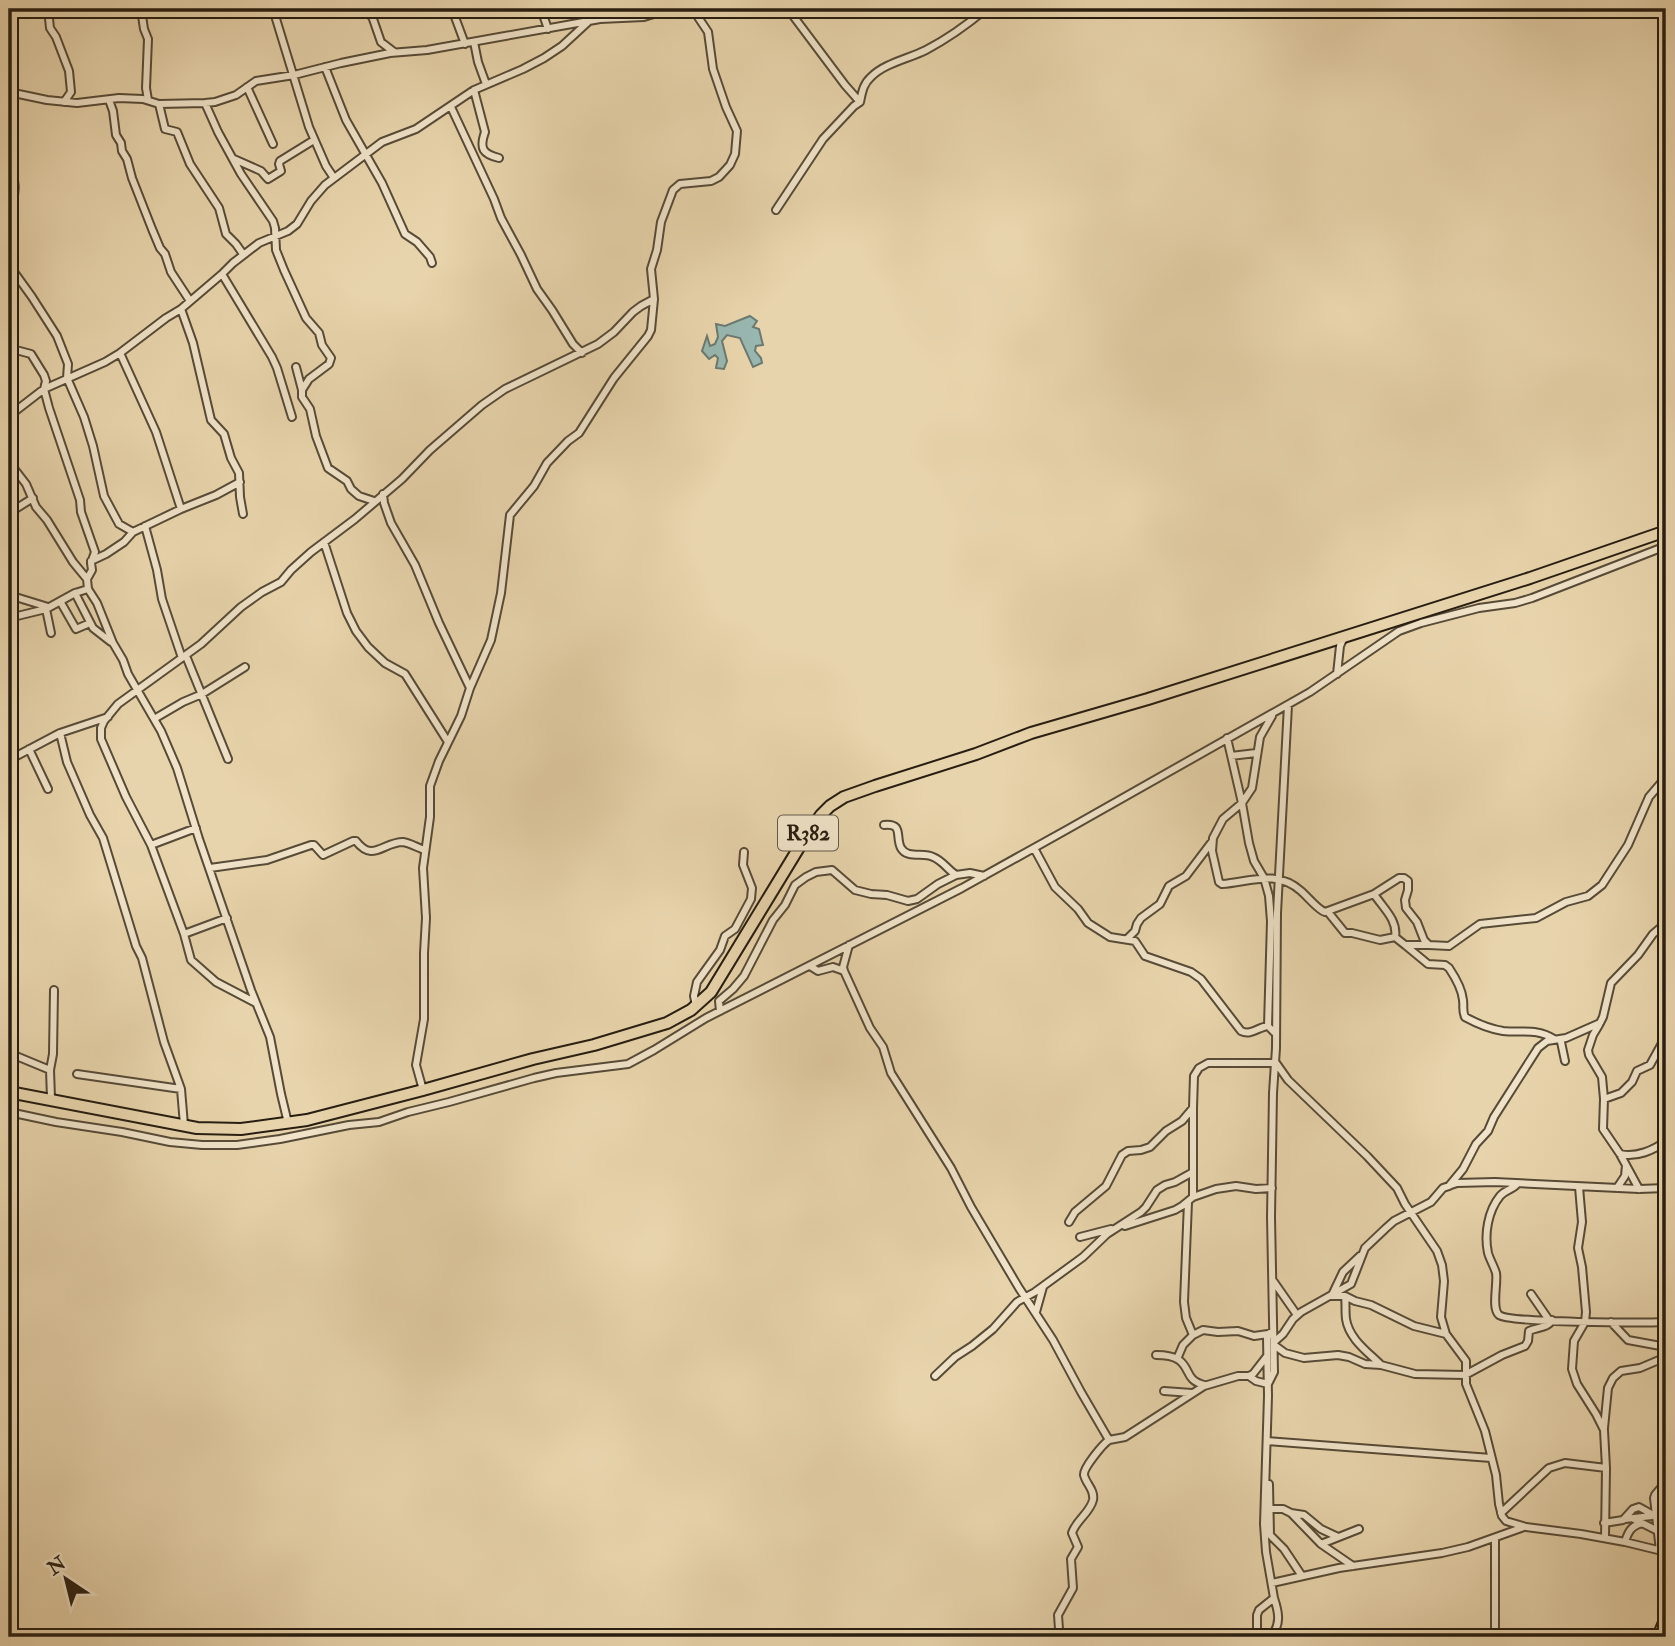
<svg xmlns="http://www.w3.org/2000/svg" width="1675" height="1646" font-family="'IM FELL Double Pica',serif">
  <rect width="100%" height="100%" fill="#e8d4ac"/>
  <filter id="stains"><feTurbulence type="fractalNoise" baseFrequency=".00286" numOctaves="4"/><feColorMatrix values="0 0 0 0 .2 0 0 0 0 .09 0 0 0 0 .02 0 0 0 .5 -.17"/></filter>
  <radialGradient id="worn" r=".72"><stop offset=".6" stop-color="#630" stop-opacity="0"/><stop offset="1" stop-color="#630" stop-opacity=".3"/></radialGradient>
  <!-- water -->
  <path fill="#98b7b0" stroke="#6b7970" stroke-width="2" d="M750,316L757,321L753,327L759,329L763,345L756,346L755,351L761,358L762,363L753,367L740,338L727,335L722,341L727,361L724,369L716,368L718,358L715,355L709,359L702,351L707,336L710,346L715,344L718,337L716,324L725,326Z"/>
  <g fill="none" stroke-linecap="round" stroke-linejoin="round">
    <!-- street casing -->
    <g stroke="#574b37" stroke-width="10">
      <path id="street" d="M48,9L50,28L56,37L69,71L71,92L64,102
        M141,9L144,29L148,39L146,88L148,100
        M273,9L309,127L326,166L334,178
        M367,9L373,19L381,42L394,52
        M452,9L465,44
        M541,9L548,29
        M788,9L845,85L860,102
        M474,42L478,62L486,84
        M325,67L346,120L382,183L405,234L417,242L430,257L432,263
        M247,87L273,144
        M474,90L485,132C479,149 483,154 499,158
        M9,92L47,100L77,103L119,98L143,99L159,104L205,103L215,102L236,95L256,81L294,75L341,63L390,53L427,50L600,19L644,17L670,9
        M109,100L113,111L116,135L121,143L122,151L127,159L132,178L152,229L160,248L165,254L171,272L190,301
        M205,103L218,132L241,174L273,221L275,228L276,250L284,270L306,318L319,333L322,345L331,358L329,364L309,379L302,390
        M159,104L165,129L177,132L190,164L219,208L226,234L236,244L243,254
        M451,107L494,199L501,218L521,255L537,289L552,310L573,344L582,353
        M234,159L261,171L268,179L281,171L279,164L280,161L314,140
        M9,162C15,180 18,192 9,209
        M776,210L823,139L854,106L860,102C862,93 863,84 871,77C885,63 908,59 926,50C947,39 968,24 986,9
        M9,265L32,297L57,336L68,364L67,378L84,417L93,446L104,496L119,524L133,532
        M222,274L272,357L277,368L292,417
        M181,309L193,343L211,420L224,434L231,458L239,473L240,497L243,514
        M9,342L16,350L31,354L44,375L46,381L44,389L49,408L80,500L81,512L95,552L91,563L92,570L87,579L88,589L97,603L113,643L123,660L128,674L161,731L177,768L199,839L251,990L270,1037L281,1094L288,1123
        M120,353L156,432L181,509
        M296,367L302,390V397L310,409L316,436L328,468L347,481L351,489L359,496L374,501
        M9,416L44,389L105,362L120,353L166,318L181,309L222,274L233,263L259,243L288,231L297,224L311,201L325,185L382,142L416,129L474,90L523,69L544,58L562,46L588,22
        M9,462L26,484L36,507L47,520L73,562L87,579
        M383,494L384,503L391,523L415,565L439,623L470,688
        M9,513L33,498
        M145,526L157,570L162,599L182,658
        M324,542L347,613L356,631L368,647L385,663L405,674L448,742
        M91,561L106,554L124,542L133,532L181,509L216,495L240,482
        M75,593L93,628L111,642
        M9,595L48,607
        M60,601L76,629L90,623
        M46,609L51,633
        M9,618L46,609L75,593L88,589
        M186,656L228,759
        M1337,674L1340,646L1344,637
        M1272,716L1260,737L1252,788L1242,803L1223,819L1213,838L1212,851L1219,882L1222,884C1250,882 1276,869 1301,891C1308,897 1318,910 1325,912L1374,894L1399,878H1404L1408,881V890L1405,900L1406,908L1417,922L1424,940L1429,945L1449,946L1480,924L1536,918L1566,902L1588,896L1602,885L1628,845L1649,797L1666,777
        M154,719L183,702L202,694L245,667
        M60,733L67,762L90,815L103,838L136,946L142,958L164,1042L181,1089L184,1125
        M1227,738L1242,803L1249,843L1254,861L1264,878L1269,896L1271,921L1268,1026
        M29,749L48,789
        M1231,756L1256,753
        M9,760L60,733L108,717
        M884,825C904,823 895,837 901,848C907,859 924,852 933,857C942,860 948,870 956,875
        M151,845L196,828
        M1034,848L1055,887L1078,909L1088,923L1110,937L1135,941L1145,956L1191,972L1201,979L1241,1031C1251,1036 1258,1027 1268,1026L1276,1034
        M210,868L267,860L311,845H314L323,855L353,841H356C373,863 383,842 403,842C410,843 418,848 425,850
        M1374,894C1383,908 1398,920 1395,937
        M1328,912L1345,933H1352L1380,940L1395,937L1405,945H1429
        M184,934L227,918
        M1127,939L1135,931L1137,924L1141,918L1160,904L1169,886L1186,876L1211,843
        M849,945L843,967L844,971L870,1028L883,1047L891,1073L951,1168L971,1207L1019,1288L1053,1340L1081,1392L1109,1440
        M1405,945L1428,964L1445,965L1449,968C1455,977 1462,989 1463,1000C1464,1007 1462,1011 1465,1017C1476,1023 1491,1029 1503,1031C1522,1033 1537,1028 1554,1039
        M810,966L818,971L833,967L844,971
        M256,1003L216,982L191,960L184,934L151,845L126,797L101,739V728L104,721L118,704L201,644L241,607L262,592L281,582L291,570L311,552L355,519L402,479L430,450L482,405L505,389L598,344L614,332L633,312L641,306L654,299
        M696,1006L694,996L697,982L720,950L725,936L735,929L751,899L752,888L743,865L744,852
        M720,1011L719,1001L733,989L744,976L773,920L785,905L795,885L806,877L816,872L832,870L855,890L871,894L887,895L908,901L917,899L938,884L956,875L970,873L984,876
        M1599,1025L1593,1035L1588,1050L1589,1055L1602,1077L1604,1099L1603,1129L1620,1154L1639,1189
        M1562,1039L1561,1042L1565,1061
        M9,1053L50,1070
        M77,1074L181,1089
        M423,1090L416,1065L424,1019V953L426,918L423,868L430,817V786L439,761L461,716L470,688L491,640L501,593L510,515L534,486L547,463L568,441L579,433L614,378L648,336L651,330L654,299L651,269L657,250L661,222L673,190L680,184L711,181L719,177L730,165L735,154L737,131L726,107L713,69L708,32L698,17L696,9
        M51,1098L50,1070L53,1054L54,990
        M1604,1099L1621,1093L1632,1082L1637,1071L1650,1065L1666,1036
        M9,1112L56,1122L122,1132L170,1142L202,1145H237L280,1139L349,1125L379,1122L408,1112L449,1102L534,1078L556,1073L628,1064L654,1050L706,1018L962,888L1068,829L1310,692L1399,631L1421,623L1479,608L1515,603L1532,598L1666,546
        M1620,1154C1636,1158 1654,1150 1666,1141
        M1517,1184C1512,1190 1505,1190 1500,1196C1488,1211 1484,1234 1488,1253C1490,1260 1494,1266 1496,1273C1498,1284 1491,1308 1499,1315C1509,1323 1645,1323 1666,1322
        M1451,1185L1457,1183L1495,1182L1639,1189L1666,1188
        M1579,1187L1582,1222L1578,1248L1582,1267L1586,1312L1585,1322L1574,1341L1572,1369L1577,1384L1596,1414L1604,1430L1606,1468L1605,1538
        M1617,1188L1625,1176L1626,1165
        M1193,1197V1108L1194,1076L1199,1068L1208,1063H1276L1288,1080L1367,1156L1397,1188L1405,1204L1437,1251L1442,1265L1444,1281L1441,1317L1446,1334L1466,1361V1384L1485,1431L1496,1475L1499,1504L1502,1516L1506,1521L1526,1527L1581,1534L1625,1542L1666,1552
        M1188,1202L1184,1302L1186,1318L1193,1335
        M1069,1222L1075,1212L1106,1186L1122,1155L1128,1151L1141,1150L1150,1147L1166,1131L1182,1121L1193,1108
        M1125,1226L1175,1210L1182,1206L1193,1197L1216,1189L1236,1186L1256,1189L1272,1188
        M1080,1237L1111,1229
        M1274,1282L1297,1315
        M1333,1293L1343,1272L1360,1256
        M1531,1294L1549,1320
        M1331,1296H1345L1355,1301L1371,1305L1414,1326L1446,1334
        M1345,1296C1346,1304 1345,1311 1346,1319C1349,1339 1368,1352 1381,1365
        M1036,1312L1043,1287
        M1611,1322L1628,1340L1666,1347
        M1274,1342L1283,1334L1293,1319L1301,1312L1351,1284L1365,1248L1385,1229L1394,1221L1431,1202L1443,1188L1449,1186L1463,1169L1476,1144L1488,1131L1494,1117L1538,1048L1547,1041L1566,1038L1600,1023L1603,1017L1611,983L1638,955L1653,934L1666,923
        M1274,1345L1285,1353L1304,1358L1338,1355L1349,1357L1365,1364L1381,1365L1415,1374L1465,1375L1502,1355L1525,1346L1528,1341L1529,1331C1537,1327 1548,1328 1552,1320
        M1156,1355C1163,1355 1173,1356 1179,1360C1191,1369 1185,1380 1204,1385
        M1177,1359L1183,1345L1193,1335L1203,1330L1218,1332L1238,1331L1254,1336L1268,1334
        M935,1376L955,1357L972,1346L993,1329L1017,1302L1035,1292L1083,1257L1107,1234L1141,1212L1146,1207L1157,1190L1165,1185L1175,1182L1193,1172
        M1249,1376L1256,1381L1268,1384L1274,1372L1271,1217L1273,1093L1276,1048L1277,913L1288,705
        M1164,1391L1192,1393
        M1666,1406V1429
        M1604,1428L1608,1388L1613,1378L1621,1371L1640,1368L1666,1357
        M1267,1441L1491,1458
        M1269,1484L1270,1535L1284,1549L1302,1576
        M1269,1509H1283L1291,1513L1321,1544L1353,1566
        M1291,1513L1304,1515L1321,1529L1338,1537
        M1501,1513L1549,1468L1565,1463L1606,1468
        M1625,1519L1652,1516
        M1634,1519L1658,1531
        M1604,1523L1623,1520L1633,1509L1639,1507L1657,1517L1666,1518
        M1495,1538V1637
        M1625,1542C1628,1532 1631,1526 1642,1523
        M1321,1544L1359,1529
        M1660,1551L1654,1498L1655,1495L1665,1483L1666,1466
        M1272,1583L1339,1568L1442,1553L1468,1547L1524,1527
        M1062,1637L1059,1629L1058,1615L1073,1588L1071,1559L1078,1547L1072,1533C1076,1520 1090,1513 1093,1500C1095,1490 1086,1484 1084,1475C1083,1468 1103,1444 1109,1440L1125,1437L1204,1386L1238,1376H1249L1253,1374L1267,1356
        M1257,1637V1615L1259,1610L1274,1598L1266,1552L1264,1524L1268,1396L1267,1338L1268,1334L1273,1331
        M1271,1637C1281,1624 1279,1613 1274,1598"/>
    </g>
    <!-- primary casing -->
    <g stroke="#271d10" stroke-width="14">
      <path id="primary" d="M9,1092L197,1128L241,1129L307,1120L423,1090L533,1059L594,1045L667,1023L691,1010L711,992L806,836L821,815L830,806L844,797L875,786L976,754L1031,733L1148,699L1530,578L1666,531"/>
    </g>
    <!-- highway casing -->
    <g stroke="#271d10" stroke-width="16">
      <path id="highway" d="M1659,1637L1666,1620"/>
    </g>
    <!-- street -->
    <use href="#street" stroke="#f0e3c9" stroke-width="6"/>
    <!-- primary -->
    <use href="#primary" stroke="#e8d4ac" stroke-width="10"/>
    <!-- highway -->
    <use href="#highway" stroke="#e8d4ac" stroke-width="12"/>
  </g>
  <g text-anchor="middle" dominant-baseline="central" stroke-width="7" stroke-linejoin="round" paint-order="stroke">
    <!-- shield labels -->
    <rect fill="#f0e3c9" stroke="#635848" stroke-width="2" x="778" y="815.5" width="60" height="35" rx="5"/>
    <g font-size="21" font-weight="bold" fill="#271d10">
      <text x="808" y="833">R382</text>
    </g>
  </g>
  <!-- margin -->
  <rect width="1675" height="1646" fill="none" stroke="#e8d4ac" stroke-width="35"/>
  <rect x="10" y="10" width="1654" height="1625" fill="none" stroke="#271d10" stroke-width="3.5"/>
  <rect x="18" y="18" width="1640" height="1611" fill="none" stroke="#271d10" stroke-width="2"/>
  <!-- north arrow -->
  <g transform="translate(66 1579) rotate(325)" stroke="#f0e3c9" stroke-width="5" paint-order="stroke">
  <path d="M0-5L12 26L0 18L-12 26Z" fill="#271d10"/>
  <text y="-10" font-size="19" font-weight="bold" text-anchor="middle" fill="#271d10">N</text>
  </g>
  <rect width="100%" height="100%" filter="url(#stains)"/>
  <rect width="100%" height="100%" fill="url(#worn)"/>
</svg>
